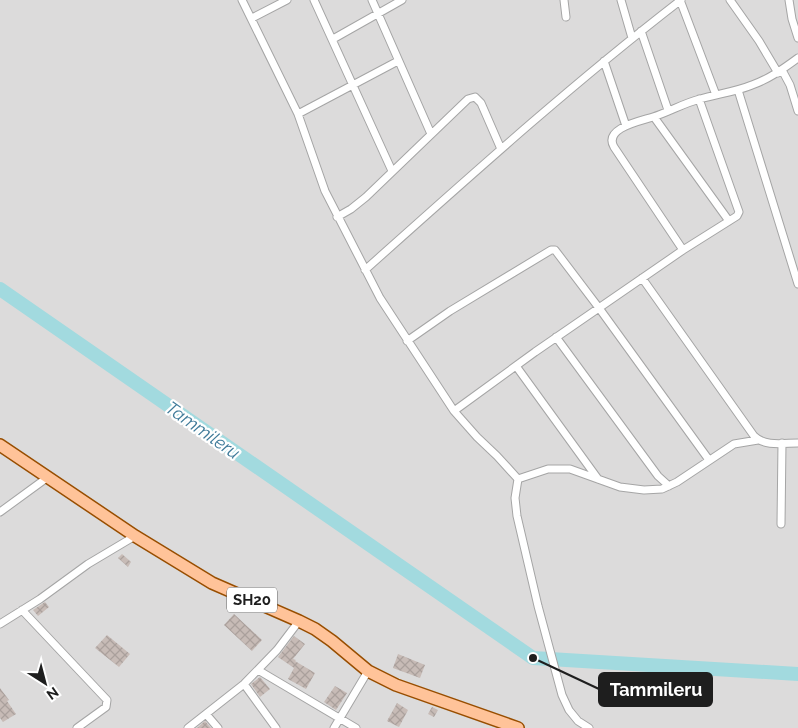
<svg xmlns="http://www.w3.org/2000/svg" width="798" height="728" font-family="Raleway,sans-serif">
  <defs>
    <pattern id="building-cross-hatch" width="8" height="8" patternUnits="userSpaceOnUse" patternTransform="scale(1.25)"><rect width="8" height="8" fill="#c7bbb6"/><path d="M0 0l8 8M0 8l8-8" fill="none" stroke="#aaa09c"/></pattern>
  </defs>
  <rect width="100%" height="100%" fill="#efe9e3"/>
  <!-- residential -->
  <path fill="#dcdbdb" d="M0,0H798V728H0Z"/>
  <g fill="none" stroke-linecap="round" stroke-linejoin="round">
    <!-- river -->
    <path stroke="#a2dadf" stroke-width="14" d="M0,289L533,658L798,674"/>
  </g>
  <!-- building -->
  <path fill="url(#building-cross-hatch)" d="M122,554L131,562L128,567L118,558Z
    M45,602L49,607L38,616L33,610Z
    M234,614L262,640L252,651L224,625Z
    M107,635L130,654L119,667L95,648Z
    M294,636L305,644L293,659L296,660L295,661L315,673L306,689L288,679L294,668L278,657Z
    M398,654L425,665L420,678L393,668Z
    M260,677L270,689L260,697L251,684Z
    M335,686L347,693L336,710L324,702Z
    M0,688L9,700L7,701L16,714L3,722L0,718Z
    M397,703L408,710L399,727L387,721Z
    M432,707L438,710L434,717L428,714Z
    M205,721L211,728H197Z"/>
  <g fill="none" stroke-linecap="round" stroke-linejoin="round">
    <!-- minor casing -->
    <g stroke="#a5a5a5" stroke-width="9">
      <path id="minor" d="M242,0L298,114L325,191L380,298L454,411L477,437L497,456L518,479L515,498L517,516L538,606L562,695L569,710L578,721L589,728
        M314,0L392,171
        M372,0L431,134
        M564,0L566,17
        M621,0L632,38
        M680,0L716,95
        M730,0L759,41L778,73
        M789,0L792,19L798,38
        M252,18L287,0
        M641,31L668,110
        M333,39L402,0
        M604,61L626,126
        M782,70L790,85L798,111
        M738,90L798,284
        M298,114L398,61
        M654,117L729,221
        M337,217L351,209L366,197L468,99L475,97L481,103L501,149
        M683,250L614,147C603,128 641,121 653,117C669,112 684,103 700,99C717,94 735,92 752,85C769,79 783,69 798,58
        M365,270C468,178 571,85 681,0
        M642,278L754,436C765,447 784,443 798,443
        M556,337L658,476L669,486
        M407,341L450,311L551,250H555L599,308L709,460
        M516,366L598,479
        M454,411L535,352L683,250L737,216L739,212L699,99
        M518,479L548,469H570L620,487L644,490L662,489L677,482L734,444L758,440
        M0,512L48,477
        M781,524L782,443
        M22,610L107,700L106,707L77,728
        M0,624L40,599L88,564L135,536
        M258,670L356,728
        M244,684L276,728
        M206,714L218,728
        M188,728L244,684L277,650L299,621
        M334,728L368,671"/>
    </g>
    <!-- primary casing -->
    <g stroke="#984e00" stroke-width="14">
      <path id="primary" d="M0,445L135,536L212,583L299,621L315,629L332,641L368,671L396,685L518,728"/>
    </g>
    <!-- minor -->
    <use href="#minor" stroke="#fff" stroke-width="7"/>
    <!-- primary -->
    <use href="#primary" stroke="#ffc399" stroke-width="11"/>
  </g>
  <g text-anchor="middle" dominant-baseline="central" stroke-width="4.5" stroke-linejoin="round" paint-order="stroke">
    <!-- shield labels -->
    <rect fill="#fff" stroke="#626262" stroke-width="1" x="227" y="587.5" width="50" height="25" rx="4"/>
    <g font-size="15" font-weight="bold" fill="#1e1e1e">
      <text x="252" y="600">SH20</text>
    </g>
    <!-- water labels -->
    <g font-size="18" font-style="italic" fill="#3f7a99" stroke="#fff">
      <text transform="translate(203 430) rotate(35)">Tammileru</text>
    </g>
  </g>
  <!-- callouts -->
  <path fill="none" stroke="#1e1e1e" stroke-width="2" d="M533 658L599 689"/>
  <circle fill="#1e1e1e" stroke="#fff" stroke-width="2" cx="533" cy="658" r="5"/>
  <rect fill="#1e1e1e" stroke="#1e1e1e" stroke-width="2" x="599" y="673" width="113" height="33" rx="5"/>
  <g font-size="18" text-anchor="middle" font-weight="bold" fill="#fff">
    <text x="656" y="696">Tammileru</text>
  </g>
  <!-- north arrow -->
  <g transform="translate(45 683) rotate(144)" stroke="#ffffff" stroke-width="4" paint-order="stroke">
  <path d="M0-4L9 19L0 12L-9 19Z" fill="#1e1e1e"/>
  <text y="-8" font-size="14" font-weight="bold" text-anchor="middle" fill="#1e1e1e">N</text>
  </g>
</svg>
